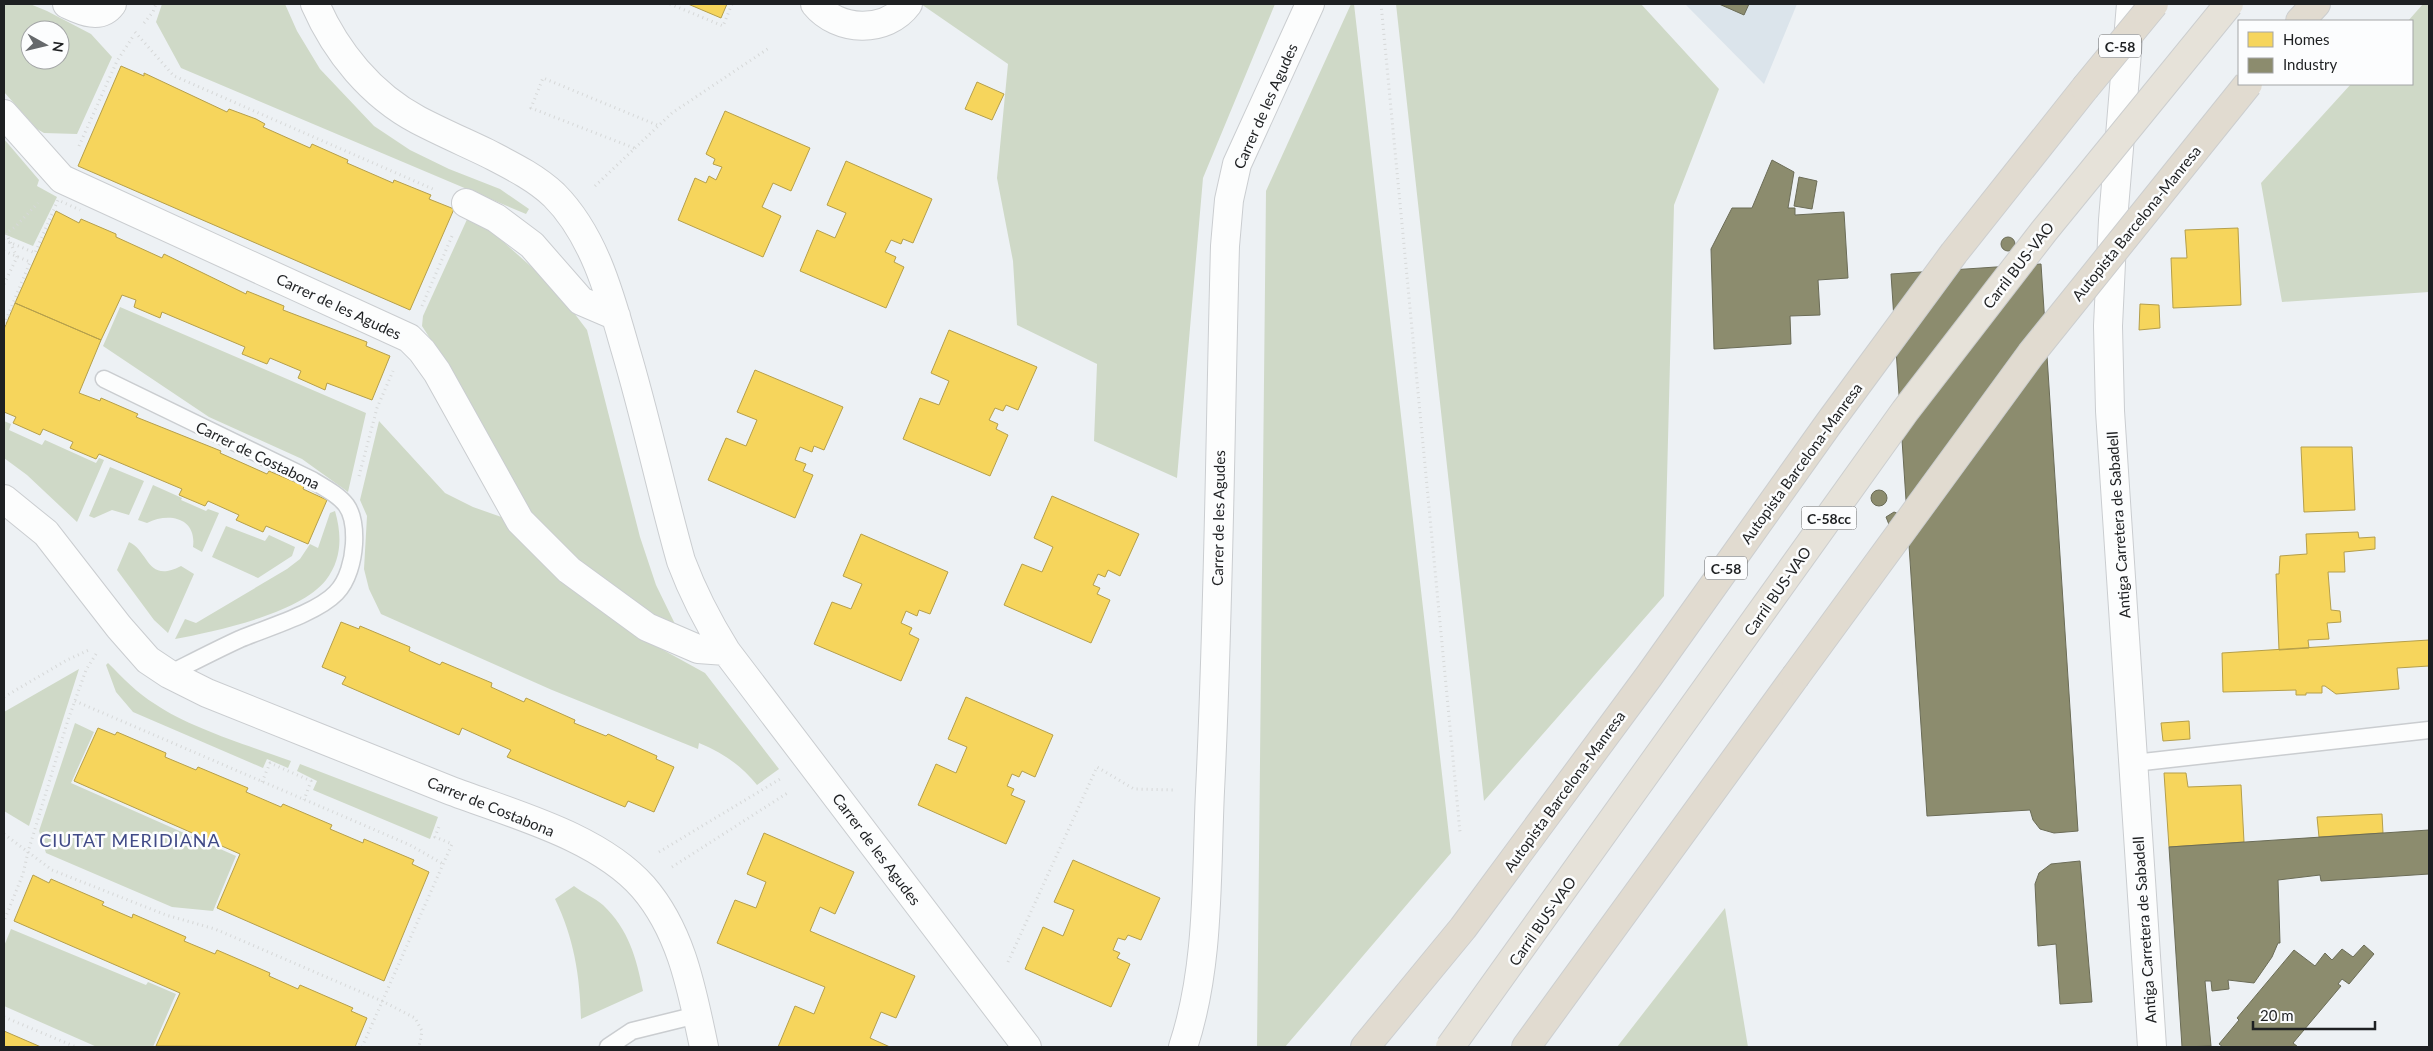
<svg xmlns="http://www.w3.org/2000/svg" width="2433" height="1051" font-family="Lato,sans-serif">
  <rect width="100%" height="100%" fill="#edf1f4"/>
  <!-- built -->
  <path fill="#dbe4eb" d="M1685,4H1797L1764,84Z"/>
  <!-- green -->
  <path fill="#cfd9c7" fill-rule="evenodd" d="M4,4H30L47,11L91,34L112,57L77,134L44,133L37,129L4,92ZM30,30H60V60H30Z
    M162,4H285L297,31L320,69L374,126L410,150L449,169L500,189L529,209L526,214L181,68L156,22Z
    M921,4H1275L1203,178L1177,478L1094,441L1097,364L1017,325L1013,261L997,178L1008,64Z
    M1351,4H1354L1451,853L1285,1047H1257L1266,191Z
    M1396,4H1641L1719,89L1674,205L1664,596L1484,801Z
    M2423,4H2429V292L2282,302L2261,183L2351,84H2412V21H2408Z
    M4,139L39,180L37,186L57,197L33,246L4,234Z
    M469,215L498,237L555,288L587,330L640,537L656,585L675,624C613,600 562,549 520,499L438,351L422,326L423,316Z
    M120,307L366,413L348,492L302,459L209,417L103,346Z
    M4,421L11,424L9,430L42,445L45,440L96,463L99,458L104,460L77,522L27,475L4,458Z
    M379,421L445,493L473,507L507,519L636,635L705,673L779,769L757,785C741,765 723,753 699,743L698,749L552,690L381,614L369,589L364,569L367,516L360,500Z
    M110,467L144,481L129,515L112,510L94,518L89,516Z
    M153,485L182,498L181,500L206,511L208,509L219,513L202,552L193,547C197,517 168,512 147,523L138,520Z
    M335,511C342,535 342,559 326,580C299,614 216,631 175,639L185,619L196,623L287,569L300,559L310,544L318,548L330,513Z
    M226,526L265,541L269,535L295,547L292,556L258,578L212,557Z
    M129,542C149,551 147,584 181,566L194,574L168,633L154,620L117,570Z
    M108,663C123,678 137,693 155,704C190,728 250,746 291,761L288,768L267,759L263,768L133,712L116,692L106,665Z
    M79,669L29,826L4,811V712Z
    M75,723L94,732L71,783L236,856L213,911L172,907L46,853L39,831Z
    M300,764L438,817L430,839L313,790L317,781L297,771Z
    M574,886C583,893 595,898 603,905C629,930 636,957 643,991L581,1019C580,976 574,938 555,899Z
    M1725,908L1748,1047H1617Z
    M11,929L146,985L148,982L176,994L153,1047H97L4,1006V946Z"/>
  <!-- homes -->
  <path fill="#f6d55c" stroke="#b59f4b" d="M688,4H727L721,18Z
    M121,66L144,76V73L227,112L229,109L256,119L265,124L263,127L310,148L312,144L348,160L347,163L393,183L394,180L431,195L429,199L454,209L410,310L78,166Z
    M977,82L1004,94L992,120L965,109Z
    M725,111L810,148L791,191L773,183L762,207L781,216L763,257L678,220L695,178L706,183L709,176L716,180L722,167L713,164L715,159L706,154Z
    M846,161L932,199L913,243L903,239L901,244L891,240L885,252L896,257L894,262L904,267L886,308L800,271L817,230L835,238L846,213L827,205Z
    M56,211L79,223L81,219L116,234V237L162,258L164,254L246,294L247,291L284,306L283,310L367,342L366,346L390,356L372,400L327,383L325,390L298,378L301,371L270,358L267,364L242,354L245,347L162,312L160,318L134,307L136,300L122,295L101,340L15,303Z
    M2238,228L2241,305L2173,308L2171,258H2187L2185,230Z
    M15,303L101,340L79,393L100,401L101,398L138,414L136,417L221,451L220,453L267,474L269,471L304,486L303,489L327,500L308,544L266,526L263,532L236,520L239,515L208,501L205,506L179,495L182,489L99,454L96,459L70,448L73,442L43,429L40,435L13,423L16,417L4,412V329Z
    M2140,304L2159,305L2160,328L2139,330Z
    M949,330L1037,367L1018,410L1006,405L1003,411L995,408L989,420L998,424L996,429L1008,435L990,476L903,439L920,398L939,405L949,381L931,373Z
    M755,370L843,407L824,450L814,446L812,452L800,447L795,460L806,464L803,471L813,475L795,518L708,480L726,438L746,446L757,420L737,412Z
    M2301,447H2352L2355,510L2304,512Z
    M1052,496L1139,534L1120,576L1108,570L1105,577L1098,574L1093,585L1100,588L1097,594L1110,600L1091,643L1004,605L1022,564L1042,572L1053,547L1034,538Z
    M2358,532L2359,538L2375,537V549L2344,552L2345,572H2328L2331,610L2340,611L2341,622L2327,623L2329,639L2308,640L2309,648L2279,650L2276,574H2279L2280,556L2307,554L2306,534Z
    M861,534L948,572L930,614L919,610L917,616L906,611L901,623L912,628L909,634L919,639L901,681L814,644L832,602L851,609L862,584L843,576Z
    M341,622L359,629L360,626L410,647L409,651L440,665L442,662L492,683L491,687L524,702L526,698L575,720L574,723L606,736L608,734L657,756L656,759L674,767L654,812L628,801L625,807L507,757L511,750L462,728L459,735L342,684L346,677L322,667Z
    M2429,640V666L2397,668L2399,689L2336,694L2325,686H2322V693H2306V695H2296V690L2223,692L2222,653Z
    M966,697L1053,735L1035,777L1022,771L1019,777L1012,774L1007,786L1014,789L1011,795L1025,801L1006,844L918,805L936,764L956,773L967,747L948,739Z
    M2189,721L2190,739L2163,741L2161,723Z
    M98,728L115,735L117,732L166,753L165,757L196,770L198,767L248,788L246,792L281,807L283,804L332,825L330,829L363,843L364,839L414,860L412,864L429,872L384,981L217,908L240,854L74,781Z
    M2164,773H2186L2188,787L2241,785L2244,842L2169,847Z
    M2382,814L2383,833L2319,837L2317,817Z
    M764,833L854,872L835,914L820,907L810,931L915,976L896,1018L881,1012L870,1038L890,1047H778L795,1006L814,1014L825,987L717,943L735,900L756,908L766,882L747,874Z
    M1073,860L1160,898L1141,940L1128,935L1125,940L1118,938L1113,950L1120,953L1117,958L1130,964L1111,1007L1025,969L1043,927L1063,936L1074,910L1054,902Z
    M33,875L49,883L51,879L104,902L102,905L132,918L133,914L186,937L184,941L215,954L217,950L270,973L269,976L298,989L300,985L353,1008L351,1011L367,1018L355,1047L156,1046L180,993L14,921Z
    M4,1031L41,1047H4Z"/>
  <!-- industry -->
  <path fill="#8c8c6e" stroke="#6b6c57" d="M1719,4H1749L1744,15Z
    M1772,160L1794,172L1788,208H1795V215L1844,212L1848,278L1818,280L1820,315L1790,316L1791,344L1714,349L1711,249L1732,208H1752Z
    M1799,177L1817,181L1812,209L1794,206Z
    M2001 244a7 7 0 1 1 14 0a7 7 0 1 1-14 0Z
    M2041,264L2078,831L2054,833L2040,829L2033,820L2030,810L1927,816L1891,274Z
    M1871 498a8 8 0 1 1 16 0a8 8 0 1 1-16 0Z
    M1894,512L1899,514L1890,527L1886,517Z
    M2429,830V874L2321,881L2320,875L2278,880L2280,943H2278L2272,957L2254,983L2228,980L2229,989L2212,991L2211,981H2205L2211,1046L2182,1047L2169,847Z
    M2080,861L2092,1002L2060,1004L2056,944L2038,946L2035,884L2039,873L2051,864Z
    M2364,945L2374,954L2349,984L2342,979L2338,984L2341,986L2293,1043L2298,1047H2223L2219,1044L2239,1020L2237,1018L2294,950L2315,966L2325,953L2332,960L2342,949L2353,957Z"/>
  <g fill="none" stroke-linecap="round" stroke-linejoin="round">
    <!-- service casing -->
    <g stroke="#cacdd0" stroke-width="19">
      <path id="service" d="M104,379L312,480C344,499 356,505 354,544C353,560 348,581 336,593C317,613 266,628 240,639C216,650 193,662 169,674
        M2134,763L2429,730
        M608,1047L632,1031L697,1015"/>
    </g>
    <!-- minor casing -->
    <g stroke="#cacdd0" stroke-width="30">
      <path id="minor" d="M67,4C82,11 100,20 112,4
        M315,4C336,52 371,95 418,120C441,132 464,142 487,153C510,165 535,177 554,195C594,235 610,295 625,348C646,418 661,490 681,561C693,593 708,622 726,651L1027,1047
        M815,4C838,32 886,34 908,4
        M2131,4L2113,220L2108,326L2110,411L2152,1047
        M4,114L62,179L409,338L422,351L437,372L520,521L569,570L647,627L698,649L726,651
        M466,203L496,218L532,245L581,301L616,316
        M4,499L46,533L119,627L148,660L169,674L207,693C288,725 368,758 449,790C512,814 598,836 643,887C682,932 692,991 704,1047
        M1183,1047C1210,966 1206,876 1210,791C1219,610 1220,428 1225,246L1229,200L1237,164L1310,4"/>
    </g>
    <!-- motorway casing -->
    <g stroke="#cccecf" stroke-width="30">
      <path id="motorway" d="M2300,21L2316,4
        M1365,1047L1463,928L1649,676L1829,423L1954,253L2085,88
        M1526,1047L1795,677"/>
    </g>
    <!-- path -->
    <path stroke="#d6d8d8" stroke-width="3" stroke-dasharray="1 4" stroke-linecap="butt" d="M670,4L723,26L732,4
      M1381,4L1460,832
      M144,23L153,12L156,4
      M135,32L174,76L435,190
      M79,146L117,61L134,35
      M634,148L531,108L543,78L657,125
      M595,186L672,113L769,48
      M4,284L17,257L6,233L15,227L38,203
      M422,306L452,236
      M4,323L6,324
      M359,476L377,408L393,371
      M96,654L86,670L68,720L28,852L52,870L166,915L215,929L382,1001L415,1018L422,1031L419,1047
      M4,697L67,660L91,649
      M75,701L410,845L443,864
      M262,782L270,763L311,781L304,800
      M4,834L28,852L23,874L4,921
      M659,852L780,779
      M672,867L789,792
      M1008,962L1097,767L1134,789L1173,790
      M4,1017L76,1047
      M362,1047L452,844L435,837L440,824"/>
    <!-- service -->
    <use href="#service" stroke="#fcfdfd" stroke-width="16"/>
    <!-- minor -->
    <use href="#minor" stroke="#fcfdfd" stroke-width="28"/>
    <!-- motorway -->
    <use href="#motorway" stroke="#e1dbd0" stroke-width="28"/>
    <!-- trunk-bridge casing -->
    <g stroke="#cccecf" stroke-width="30" stroke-linecap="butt">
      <path id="trunk-bridge" d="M1450,1047L1905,411L2044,231L2229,4"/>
    </g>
    <!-- motorway-bridge casing -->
    <g stroke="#cccecf" stroke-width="30" stroke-linecap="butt">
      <path id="motorway-bridge" d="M2085,88L2154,4
        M1795,677L2031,354L2248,84"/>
    </g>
    <!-- path-bridge -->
    <path stroke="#d6d8d8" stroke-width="3" stroke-dasharray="1 4" stroke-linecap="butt" d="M4,240L35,253L58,200L80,210
      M4,251L30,262L4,325"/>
    <!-- trunk-bridge -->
    <use href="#trunk-bridge" stroke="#e6e2d9" stroke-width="28"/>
    <!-- motorway-bridge -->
    <use href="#motorway-bridge" stroke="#e1dbd0" stroke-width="28"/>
  </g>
  <g text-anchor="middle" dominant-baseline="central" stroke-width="5" stroke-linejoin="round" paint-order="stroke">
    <!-- shield labels -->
    <g fill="#fcfdfe" stroke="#616264" stroke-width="1">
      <rect x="2099" y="34.5" width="42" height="23" rx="4"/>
      <rect x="1801.5" y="506.5" width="55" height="23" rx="4"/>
      <rect x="1705" y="556.5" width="42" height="23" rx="4"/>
    </g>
    <g font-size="14" font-weight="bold" fill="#1e2022">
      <text x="2120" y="46">C-58</text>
      <text x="1829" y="518">C-58cc</text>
      <text x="1726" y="568">C-58</text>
    </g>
    <!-- street labels -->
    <g font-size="15" fill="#1e2022" stroke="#fcfdfe">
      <text transform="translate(1265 106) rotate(-66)">Carrer de les Agudes</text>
      <text transform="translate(2136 223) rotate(-51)">Autopista Barcelona-Manresa</text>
      <text transform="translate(2018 265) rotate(-52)">Carril BUS-VAO</text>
      <text transform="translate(339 306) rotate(25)">Carrer de les Agudes</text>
      <text transform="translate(258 455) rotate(26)">Carrer de Costabona</text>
      <text transform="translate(1801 463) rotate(-54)">Autopista Barcelona-Manresa</text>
      <text transform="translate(1218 518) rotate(-89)">Carrer de les Agudes</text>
      <text transform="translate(2118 525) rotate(-94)">Antiga Carretera de Sabadell</text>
      <text transform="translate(1777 591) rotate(-55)">Carril BUS-VAO</text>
      <text transform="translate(1564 791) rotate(-54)">Autopista Barcelona-Manresa</text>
      <text transform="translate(491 806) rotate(22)">Carrer de Costabona</text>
      <text transform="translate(877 849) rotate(53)">Carrer de les Agudes</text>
      <text transform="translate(1542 921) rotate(-55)">Carril BUS-VAO</text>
      <text transform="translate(2144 930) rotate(-94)">Antiga Carretera de Sabadell</text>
    </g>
    <!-- quarter labels -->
    <g font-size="18" letter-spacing="1" fill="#404a87" stroke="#fcfdfe">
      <text x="130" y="840">CIUTAT MERIDIANA</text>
    </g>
  </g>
  <!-- border -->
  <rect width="2433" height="1051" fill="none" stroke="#1e2022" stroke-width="10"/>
  <!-- legend -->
  <rect x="2238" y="20" width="175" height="65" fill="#fcfdfe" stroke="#a3a5a6"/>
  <rect x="2248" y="32" width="25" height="15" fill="#f6d55c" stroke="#a3a5a6"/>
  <text x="2283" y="45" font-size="15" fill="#1e2022">Homes</text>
  <rect x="2248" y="58" width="25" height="15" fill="#8c8c6e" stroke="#a3a5a6"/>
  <text x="2283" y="70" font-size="15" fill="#1e2022">Industry</text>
  <!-- north arrow -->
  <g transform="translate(45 45) rotate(98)"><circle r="24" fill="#fcfdfe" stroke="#a3a5a6"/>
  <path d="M0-4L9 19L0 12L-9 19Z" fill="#66696c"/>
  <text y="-8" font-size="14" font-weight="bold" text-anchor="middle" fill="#1e2022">N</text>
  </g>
  <!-- scale -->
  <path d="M2253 1021v8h122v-8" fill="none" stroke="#1e2022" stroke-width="2.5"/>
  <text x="2260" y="1021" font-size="15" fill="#1e2022" stroke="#fcfdfe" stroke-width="4" paint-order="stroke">20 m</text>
</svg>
